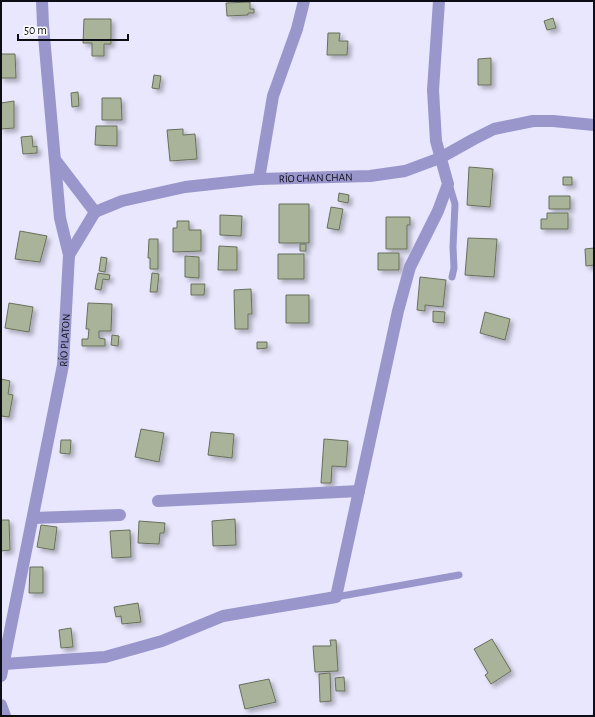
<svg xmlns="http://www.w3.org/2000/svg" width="595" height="717" font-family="'Alegreya Sans',sans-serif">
  <defs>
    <filter id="shadow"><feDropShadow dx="3.5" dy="3.5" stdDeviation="2" flood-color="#0004"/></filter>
  </defs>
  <rect width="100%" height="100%" fill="#e8e7fd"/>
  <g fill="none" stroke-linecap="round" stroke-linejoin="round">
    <!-- stream -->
    <path stroke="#ceccfd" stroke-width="4.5" d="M593,716L594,715"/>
  </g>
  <!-- building -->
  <path fill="#a9b39a" stroke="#677059" filter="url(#shadow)" d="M250,2V9H254V13H248V15L227,16L226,3Z
    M553,18L556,28L547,30L544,21Z
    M84,19H111V44H104V56H92V43H83Z
    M328,33H340L339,41H348L347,55H327Z
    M1,54H15L16,78H1Z
    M491,58V85H478V59Z
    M154,75L161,76L159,89L152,88Z
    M78,92L79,106L72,107L71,93Z
    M102,98H121L122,120H102Z
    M14,101V128L1,129V103Z
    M96,126H117V146L95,145Z
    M183,129V135L195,134L197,159L170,161L167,130Z
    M32,136L33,147L37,146V153L23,154L21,137Z
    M469,167L493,169L490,207L467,205Z
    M563,177H572V185H563Z
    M339,193L349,195L348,203L338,201Z
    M549,196H570V209H549Z
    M279,204H309V243H279Z
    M331,207L343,209L339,230L327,228Z
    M547,213H568V229H541V219H547Z
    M220,215L242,216L241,236L220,235Z
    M386,217H410V225H407V249H386Z
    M177,221H189V230H201V251L173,252V228H177Z
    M20,231L47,236L40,262L15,259Z
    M468,238L497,239L494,277L465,275Z
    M149,239H158V269H150V258H148Z
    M300,244H306V251H300Z
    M219,246L237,247V270H218Z
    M594,248V265L586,266L585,249Z
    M378,253H399V270H378Z
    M278,254H304V279H278Z
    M185,256L199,257V278L185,277Z
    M101,257L107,258L105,272L99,271Z
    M98,273L110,275L109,280L103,279L101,290L95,289Z
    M152,273L159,274L157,292H150Z
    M420,277L446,280L443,307L425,305V311L417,310Z
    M191,284H205L204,295H191Z
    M251,289L252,314H248V329H235L234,290Z
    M286,295H309V323H286Z
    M9,303L33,307L29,332L5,328Z
    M88,303L112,304L111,331H99V338L105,339V346H82V339H88L89,329H86Z
    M433,311L445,312L444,323L433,322Z
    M485,312L510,319L505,340L480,333Z
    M112,335L119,336L118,346L111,345Z
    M257,342H267V348L257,349Z
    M1,379L10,381L8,394L13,395L9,417L1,416Z
    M141,429L164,433L159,462L135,457Z
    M211,432L234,434L232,458L208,455Z
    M324,439L348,441L346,467L332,466L331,483H321Z
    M61,440H71L70,454L60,453Z
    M235,519L236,545L213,546L212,521Z
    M1,520H9L10,550L1,551Z
    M139,521L165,523L164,533H160L159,544L138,543Z
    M41,525L57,527L54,550L37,547Z
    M130,530L131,557L112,558L110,531Z
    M30,567H43V593H29Z
    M138,603L141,622L122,624L121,616L116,617L114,607Z
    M71,628L73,647L61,648L59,630Z
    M492,639L511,671L491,684L485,675L488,673L474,649Z
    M330,640H336L338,671L315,672L313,646H331Z
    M330,673L331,701L320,702L319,674Z
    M344,677L345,691H336L335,678Z
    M269,679L276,702L245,709L239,685Z"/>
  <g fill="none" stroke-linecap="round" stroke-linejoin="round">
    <!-- lane -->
    <path stroke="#9996cc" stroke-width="7" d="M449,184L455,204L453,247L454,268L452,277
      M336,597L459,575"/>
    <!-- street -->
    <g stroke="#9996cc" stroke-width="12">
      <path id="s1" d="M56,161L95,212L122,201L185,187L259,179L370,176L405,171L440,158L474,139L494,129L533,121H553L594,125"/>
      <path d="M259,179L273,96L297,29L304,1"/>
      <path d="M69,255L95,212"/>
      <path d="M158,501L359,491"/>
      <path d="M33,518L120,515"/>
      <path d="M4,664L105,657L162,641L223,616L336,597L398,311L410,267L438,211L448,184L436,141L433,90L439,1"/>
      <path id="s2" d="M1,676L63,365L69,255L60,218L43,25L42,1"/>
      <path d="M1,705L5,716"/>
    </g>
  </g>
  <g text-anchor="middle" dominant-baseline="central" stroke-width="4" stroke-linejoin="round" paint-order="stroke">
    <!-- street labels -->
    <g font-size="11" fill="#0d0d16" stroke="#fff">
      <text stroke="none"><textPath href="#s1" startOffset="289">RÍO CHAN CHAN</textPath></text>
      <text stroke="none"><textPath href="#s2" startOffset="342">RÍO PLATON</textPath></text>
    </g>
  </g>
  <!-- border -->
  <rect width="595" height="717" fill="none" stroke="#0d0d16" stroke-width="4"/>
  <!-- scale -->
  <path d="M18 34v6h110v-6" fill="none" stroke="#0d0d16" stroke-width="2"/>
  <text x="24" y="34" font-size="12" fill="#0d0d16" stroke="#ffffff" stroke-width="3" paint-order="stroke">50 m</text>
</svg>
